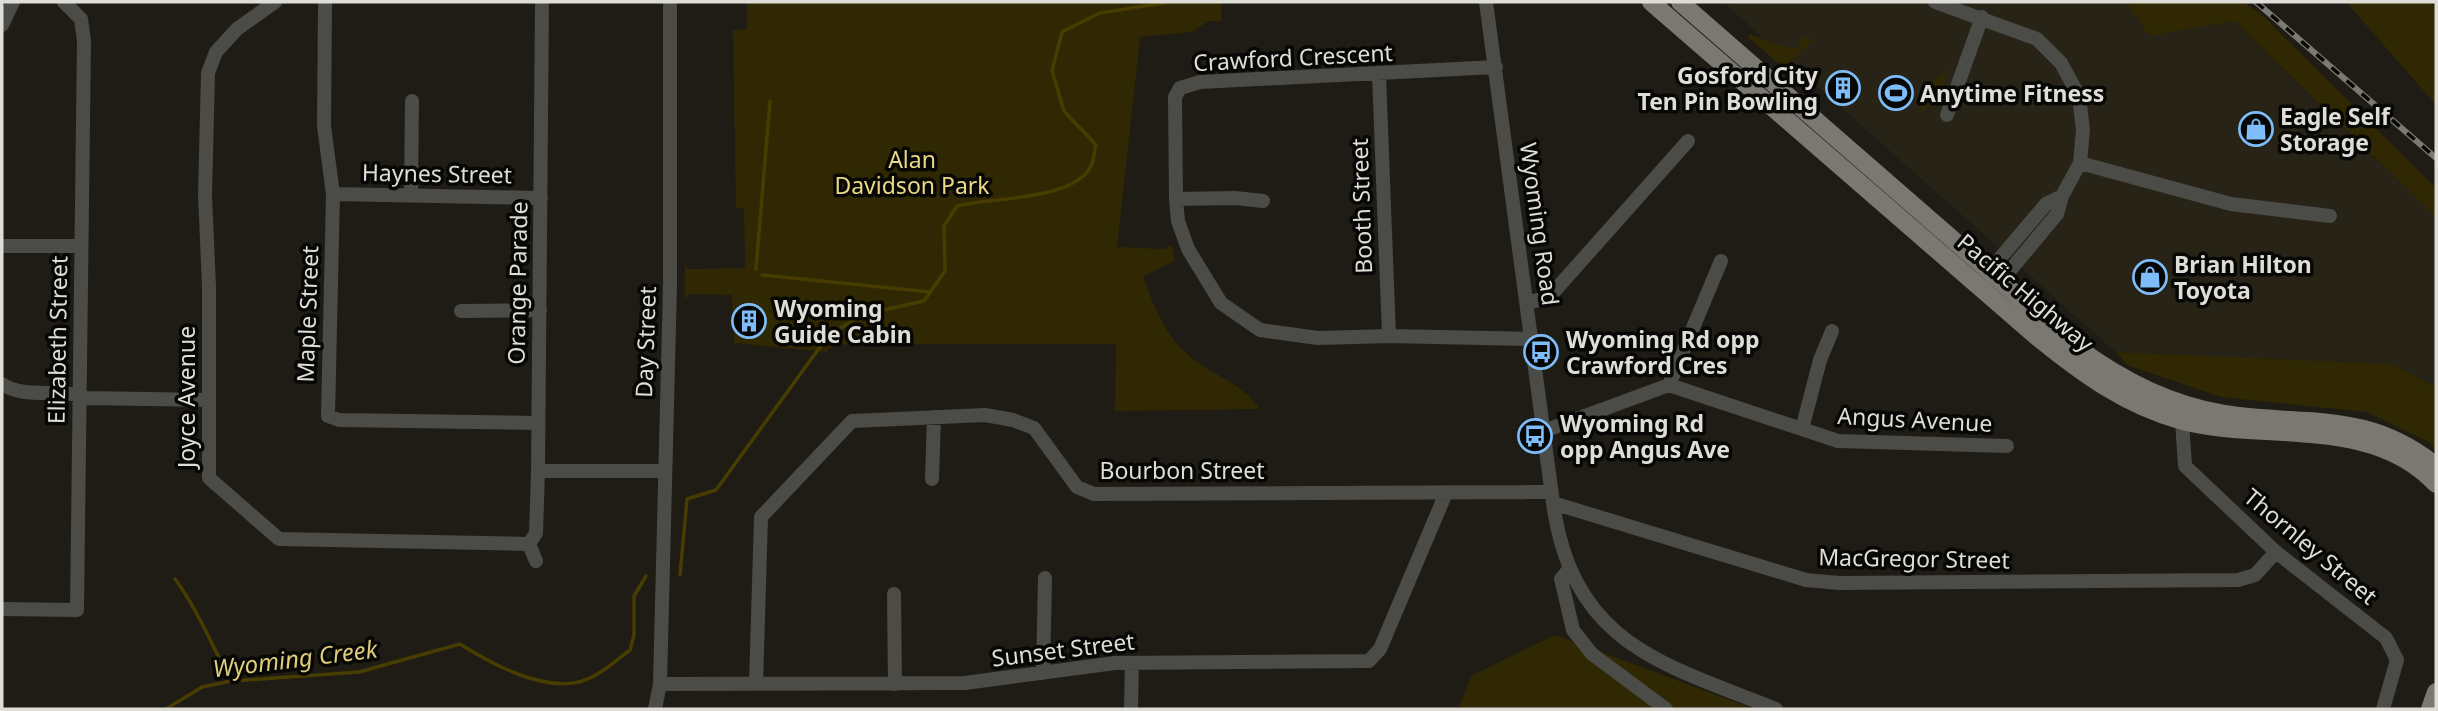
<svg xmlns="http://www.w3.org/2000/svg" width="2438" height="711" font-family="'Noto Sans',sans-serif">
  <rect width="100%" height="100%" fill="#1e1c15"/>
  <!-- built -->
  <path fill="#272417" d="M1727,2H2127L2149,36L2233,21L2436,217V387L2392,364L2116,352L1725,4Z"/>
  <!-- green -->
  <path fill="#2f2803" d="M747,2H1221L1222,21H1209L1192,32L1140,37L1117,247L1163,249L1172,245L1175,261L1143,276C1152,301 1163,331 1182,349C1205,373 1241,381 1260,409L1115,411L1116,344H835L826,352L734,343L732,295L690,294L685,299V264L689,269L745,268L744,209L736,208L733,30L747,29Z
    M2127,2H2244L2264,17L2436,188V217L2234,21L2149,36Z
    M2346,2H2436V105Z
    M1751,34L1776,45L1799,49V40L1807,36L1812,41L1784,68L1748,37Z
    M1947,67L1941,94L1923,111L1916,100Z
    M2116,352L2392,364L2436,387V450L2429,442L2366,412L2221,397L2127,365Z
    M1555,635L1754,709H1458L1472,675Z"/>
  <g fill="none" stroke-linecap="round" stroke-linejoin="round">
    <!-- stream -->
    <path stroke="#483d00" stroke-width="3.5" d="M756,269L770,101
      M762,275L930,292
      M680,575L687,499L716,490L828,336L861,315L924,301L945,271L944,226L957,206C993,197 1073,201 1091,166C1094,160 1094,151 1096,145L1064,111L1052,71L1062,32L1100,13L1169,2
      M175,579C198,610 212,646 231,681
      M166,709L202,687L231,681L359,672L460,644C490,663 536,688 573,683C594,681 614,662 630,650L634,635V596L646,576"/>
    <!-- minor -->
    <path stroke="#4b4b47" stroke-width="14" d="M275,2L237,29L216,52L208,73L205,195L209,286V478L279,539L529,544
      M325,2L324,126L333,194L328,416L339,420L538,423
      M1486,2L1553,503C1573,644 1660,663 1776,709
      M1935,2L2037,39L2061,63L2079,96L2083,130L2080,163L2062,196L2057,214L2002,280
      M2,25L13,2
      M1496,67L1200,82L1180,88L1175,97L1176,199L1178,221L1188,249L1221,303L1260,330L1318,338L1389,336L1532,339
      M1379,75L1389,336
      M1947,115L1982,17
      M2080,163L2231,204L2330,216
      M333,194L541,198
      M411,195L412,101
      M1176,199L1235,198L1263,201
      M2,246H81
      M1990,280V270L2046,204L2062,196
      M1528,303L1550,296L1688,141
      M461,311L540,310
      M2,384C26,400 60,387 86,398L209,400
      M1669,385L1721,261
      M2182,421L2185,466L2276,552L2386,638L2397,660L2383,709
      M1802,429L1820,360L1832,331
      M1544,431L1669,385L1838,441L2007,446
      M538,471H664
      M932,479L934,417
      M1553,503L1806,580L1839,583L2238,580L2255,575L2276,552
      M536,561L529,544L536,533L538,471L542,2
      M1569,569L1561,579L1573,630L1592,654L1666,709
      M894,594L895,684
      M2,609L77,610L84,41L81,19L64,2
      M1043,673L1045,578
      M660,684L965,683L1115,663L1369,661L1380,649L1446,493
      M756,684L761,517L852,421L985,415L1013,420L1034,428L1077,487L1094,494L1552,492
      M655,709L660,684L670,285V2
      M1131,709L1132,663"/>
    <!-- major -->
    <path stroke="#7a7871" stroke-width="18" d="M1651,2L2036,336C2080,372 2126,406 2183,421C2265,442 2372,415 2436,484
      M1680,2L2075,346C2119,379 2169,405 2224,414C2306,427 2365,409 2436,466
      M2430,709L2436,692"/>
    <!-- rail casing -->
    <g stroke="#7b7973" stroke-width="6">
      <path id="rail" d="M2256,2L2436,158"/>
    </g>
    <!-- rail -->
    <use href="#rail" stroke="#070705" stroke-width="3.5" stroke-dasharray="10" stroke-linecap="butt"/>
  </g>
  <!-- icons -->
  <defs>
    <g id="building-ring" transform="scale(1.75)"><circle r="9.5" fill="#070705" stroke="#7ebdf9" stroke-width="1.5"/><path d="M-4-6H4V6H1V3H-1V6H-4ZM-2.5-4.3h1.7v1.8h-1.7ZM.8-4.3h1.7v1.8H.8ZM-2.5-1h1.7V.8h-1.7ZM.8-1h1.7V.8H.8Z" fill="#7ebdf9"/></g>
    <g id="stadium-ring" transform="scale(1.75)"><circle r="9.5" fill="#070705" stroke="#7ebdf9" stroke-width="1.5"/><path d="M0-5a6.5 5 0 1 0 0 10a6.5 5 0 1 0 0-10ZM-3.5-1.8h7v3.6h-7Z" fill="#7ebdf9"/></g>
    <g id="shop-ring" transform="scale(1.75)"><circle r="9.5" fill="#070705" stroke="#7ebdf9" stroke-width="1.5"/><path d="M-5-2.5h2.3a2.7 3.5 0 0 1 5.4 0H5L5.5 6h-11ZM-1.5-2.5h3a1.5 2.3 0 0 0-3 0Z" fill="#7ebdf9"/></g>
    <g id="bus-ring" transform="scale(1.75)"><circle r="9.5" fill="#070705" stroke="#7ebdf9" stroke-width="1.5"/><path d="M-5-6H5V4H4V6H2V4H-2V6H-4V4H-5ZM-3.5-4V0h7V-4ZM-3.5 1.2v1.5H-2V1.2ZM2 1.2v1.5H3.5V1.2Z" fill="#7ebdf9"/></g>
  </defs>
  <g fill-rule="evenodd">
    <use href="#building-ring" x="1843" y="88"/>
    <use href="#stadium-ring" x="1896" y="93"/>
    <use href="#shop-ring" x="2256" y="129"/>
    <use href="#shop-ring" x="2150" y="277"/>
    <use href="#building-ring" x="749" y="321"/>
    <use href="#bus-ring" x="1541" y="352"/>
    <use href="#bus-ring" x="1535" y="436"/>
  </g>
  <g text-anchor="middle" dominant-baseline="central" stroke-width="7" stroke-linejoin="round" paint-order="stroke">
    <!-- street labels -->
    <g font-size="23" fill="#deddd8" stroke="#070705">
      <text transform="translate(1293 57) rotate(-3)">Crawford Crescent</text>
      <text transform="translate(437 173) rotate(1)">Haynes Street</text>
      <text transform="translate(1361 206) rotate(-92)">Booth Street</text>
      <text transform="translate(1540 224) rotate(82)">Wyoming Road</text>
      <text transform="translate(517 283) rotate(-89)">Orange Parade</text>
      <text transform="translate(2026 292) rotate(40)">Pacific Highway</text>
      <text transform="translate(307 314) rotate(-88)">Maple Street</text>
      <text transform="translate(57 340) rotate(-89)">Elizabeth Street</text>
      <text transform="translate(645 342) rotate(-88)">Day Street</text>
      <text transform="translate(186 397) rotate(-90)">Joyce Avenue</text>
      <text transform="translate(1915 419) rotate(3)">Angus Avenue</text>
      <text x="1182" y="470">Bourbon Street</text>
      <text transform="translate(2311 546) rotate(40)">Thornley Street</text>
      <text transform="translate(1914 558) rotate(1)">MacGregor Street</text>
      <text transform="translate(1063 649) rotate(-7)">Sunset Street</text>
    </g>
    <!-- poi labels -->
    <g font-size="23" font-weight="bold" fill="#deddd8" stroke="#070705" text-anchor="start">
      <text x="1818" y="75" text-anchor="end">Gosford City<tspan x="1818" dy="26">Ten Pin Bowling</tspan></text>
      <text x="1920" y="93">Anytime Fitness</text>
      <text x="2280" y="116">Eagle Self<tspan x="2280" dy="26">Storage</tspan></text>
      <text x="2174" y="264">Brian Hilton<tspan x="2174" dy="26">Toyota</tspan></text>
      <text x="774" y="308">Wyoming<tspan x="774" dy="26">Guide Cabin</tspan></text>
      <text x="1566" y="339">Wyoming Rd opp<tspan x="1566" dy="26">Crawford Cres</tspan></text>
      <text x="1560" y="423">Wyoming Rd<tspan x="1560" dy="26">opp Angus Ave</tspan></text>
    </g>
    <!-- park labels -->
    <g font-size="23" fill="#ead885" stroke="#070705">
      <text x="912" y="159">Alan<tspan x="912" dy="26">Davidson Park</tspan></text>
    </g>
    <!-- water labels -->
    <g font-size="24" font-style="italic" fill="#dfcd7b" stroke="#070705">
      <text transform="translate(295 658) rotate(-7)">Wyoming Creek</text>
    </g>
  </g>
  <!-- border -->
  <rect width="2438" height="711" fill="none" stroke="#deddd8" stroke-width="7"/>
</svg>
